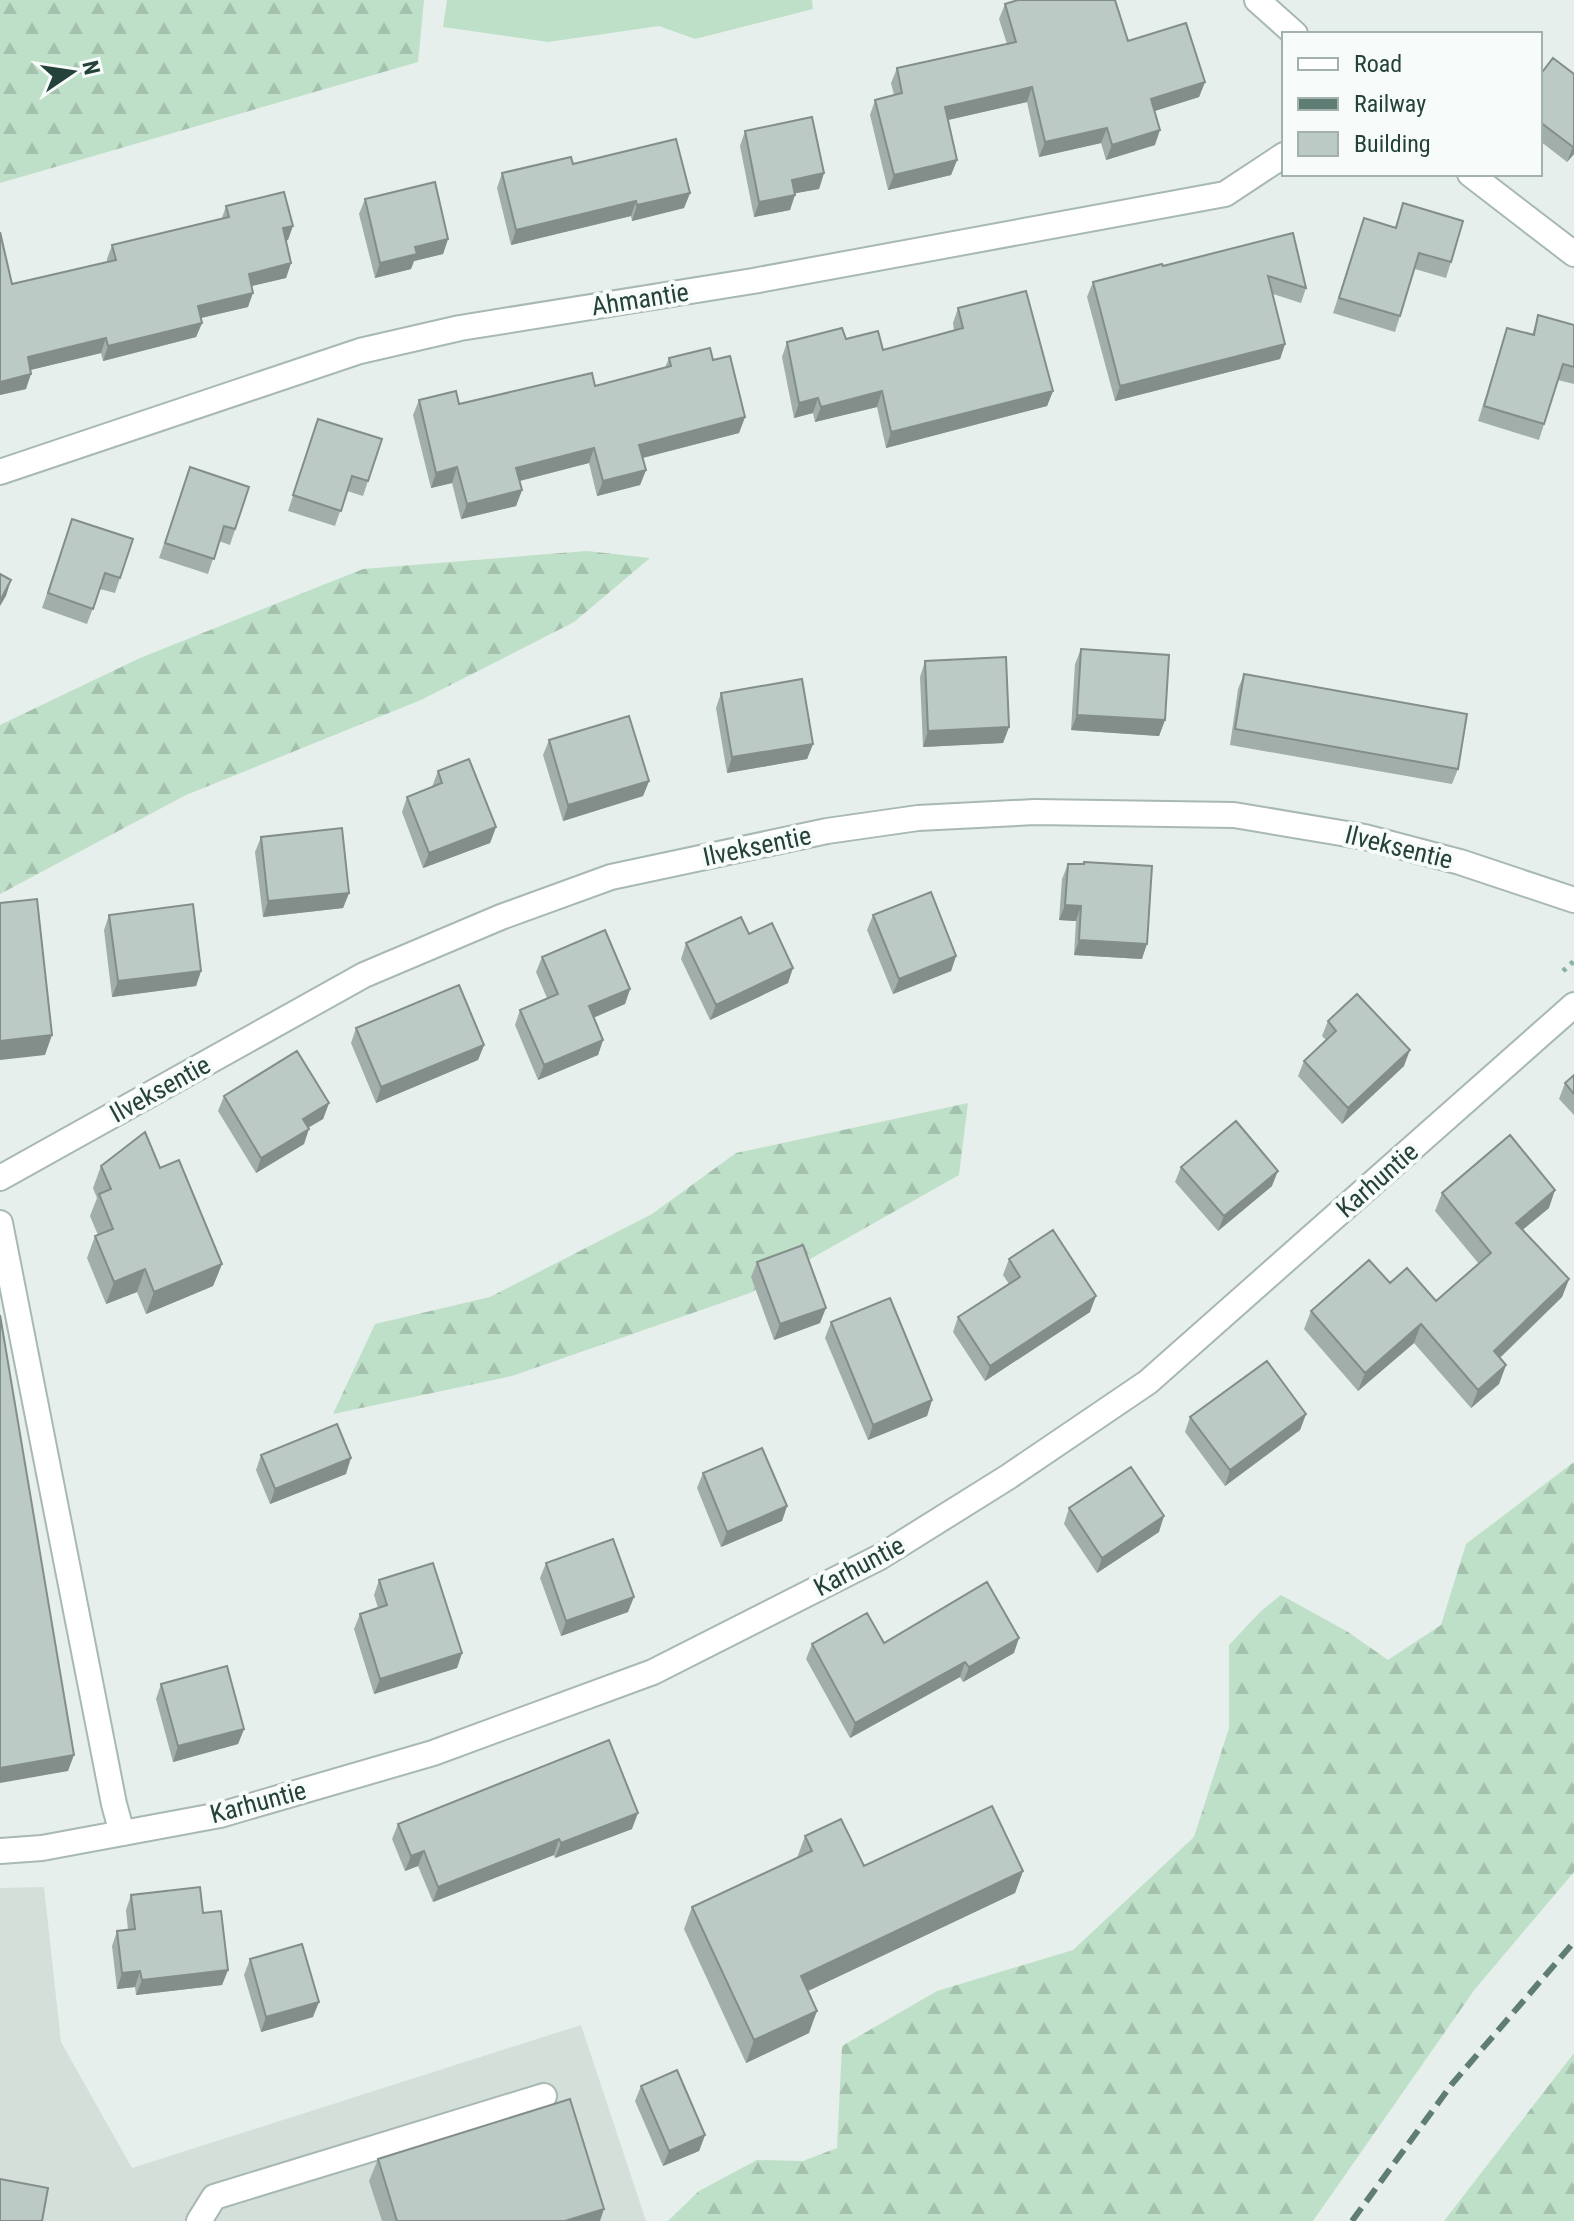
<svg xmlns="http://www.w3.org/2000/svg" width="1574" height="2221" font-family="'Roboto Condensed',sans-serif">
  <defs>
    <pattern id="forest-firs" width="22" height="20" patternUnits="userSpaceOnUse" patternTransform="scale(2)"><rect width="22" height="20" fill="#bfe0c8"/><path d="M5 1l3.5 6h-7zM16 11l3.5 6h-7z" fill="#a4c1ad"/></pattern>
  </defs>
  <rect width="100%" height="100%" fill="#e6efeb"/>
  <!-- built -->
  <path fill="#d4dfda" d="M44,1887L61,2042L132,2168L581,2025L646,2221H0V1888Z"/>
  <!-- grass -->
  <path fill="#bfe0c8" d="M447,0H812L813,9L695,39L659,26L548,42L443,27Z"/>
  <!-- forest -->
  <path fill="url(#forest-firs)" d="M0,0H424L418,62L0,183Z
    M587,551L650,558L574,622L421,700L186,795L0,894V725L140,658L363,569Z
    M968,1103L959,1175L750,1293L512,1376L333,1414L375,1324L490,1297L652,1214L736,1153Z
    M1574,1462V1872L1475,1989L1313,2221H668L699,2191L757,2160L803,2161L837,2148L842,2046L937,1991L1073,1950L1194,1837L1229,1728V1645L1261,1611L1281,1595L1348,1632L1388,1660L1441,1625L1466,1544Z
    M1574,2053V2221H1444Z"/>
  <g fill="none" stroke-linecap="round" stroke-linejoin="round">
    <!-- service casing -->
    <g stroke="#a8b8b2" stroke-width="28">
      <path id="service" d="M0,1223L114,1804L122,1833
        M199,2221L214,2197L544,2096"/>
    </g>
    <!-- minor casing -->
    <g stroke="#a8b8b2" stroke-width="28">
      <path id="minor" d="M1257,0L1295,34
        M1470,174L1574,254
        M0,472L360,351L460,328L753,281L1225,194L1284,155
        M0,1178L364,975L501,917L611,877L827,831L918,818L1035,812L1234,815L1365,837L1460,862L1574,900
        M0,1851L42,1848L220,1815L433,1753L653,1672L880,1557L1008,1477L1148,1382L1574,1005"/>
    </g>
    <!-- path -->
    <path stroke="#86b3a5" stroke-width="5" stroke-dasharray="4 6" stroke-linecap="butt" d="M1563,971L1574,961"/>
    <!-- service -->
    <use href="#service" stroke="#fff" stroke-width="24"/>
    <!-- minor -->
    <use href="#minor" stroke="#fff" stroke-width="24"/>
    <!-- rail -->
    <path stroke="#5f7d75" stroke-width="6" stroke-dasharray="16 8" stroke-linecap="butt" d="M1352,2221L1452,2084L1574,1942"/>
  </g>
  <!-- wall -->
  <path fill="#a1aea9" d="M1005,4L1128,41L1205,82L1199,97L1155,111V145L1106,160L1101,143L1039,157L1027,102L948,120L957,160L951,175L888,190L870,115L875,100L894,95L891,83L897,68L1007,44L999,19Z
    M1574,74V154L1567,162L1540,141V75Z
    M745,131L824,173L819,189L795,193L790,210L754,217L740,146Z
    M573,164L690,193L684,208L632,221L631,216L511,245L497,188L502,173Z
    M365,199L448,239L443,254L414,261L411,269L375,278L359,214Z
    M1403,203L1451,262L1446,278L1415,269L1395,332L1333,313L1364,218L1395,227Z
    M226,206L288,240L285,241L291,263L286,278L251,286L248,307L201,318L202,323L196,337L103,361L101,353L30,370L26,389L0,395V232L12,284L107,262V259L112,245L222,218Z
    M1293,233L1306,288L1301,303L1273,294L1285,344L1280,359L1115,401L1087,297L1093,282L1163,266Z
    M958,308L1053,391L1047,406L886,448L877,407L815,422L813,413L794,418L782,357L787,342L846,339L883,350L954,331L953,323Z
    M1538,315L1574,325V384L1558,380L1539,440L1478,421L1507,328L1532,335Z
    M669,358L713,360L745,417L739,433L643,458L646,470L640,485L597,496L589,463L520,481L522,490L516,506L461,519L452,483L431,488L413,415L419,400L459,404L595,386L665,368Z
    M318,419L368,481L363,496L347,491L335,526L288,511Z
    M190,467L249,487L230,545L219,541L208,574L159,558Z
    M67,534L120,578L115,593L100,589L87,624L42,608Z
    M1081,649L1165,720L1159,736L1071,730L1075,664Z
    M925,661L1009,727L1003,743L923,747L920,677Z
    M1244,674L1458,769L1452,784L1230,745L1238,689Z
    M721,693L813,744L807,759L727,773L716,708Z
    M549,740L649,781L643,796L563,821L543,755Z
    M438,771L496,827L490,843L423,868L402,812L407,797L432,787Z
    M261,837L349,893L343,908L263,917L255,852Z
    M1068,864L1142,959L1074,955L1076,921L1059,920L1062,879Z
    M109,915L201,971L196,986L112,997L104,930Z
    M873,915L956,956L951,971L893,994L867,930Z
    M749,934L788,983L710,1020L681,959L686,943Z
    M542,957L630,989L625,1004L594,1017L603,1040L598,1055L538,1080L515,1025L520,1010L547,998L536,972Z
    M1328,1021L1404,1066L1342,1124L1298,1076L1304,1061L1326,1040L1322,1036Z
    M356,1028L484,1045L478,1060L376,1103L351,1043Z
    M1574,1075V1115L1559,1099L1565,1083Z
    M224,1096L329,1103L323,1119L308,1128L304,1144L256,1173L218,1111Z
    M101,1166L160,1168L222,1264L213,1286L146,1314L137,1292L106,1304L87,1258L95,1236L98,1235L90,1216L97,1198L93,1188Z
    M1181,1167L1272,1186L1218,1231L1175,1182Z
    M1442,1193L1549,1208L1522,1230L1569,1279L1562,1297L1500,1358L1506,1365L1499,1384L1471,1408L1414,1343L1358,1391L1304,1329L1311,1311L1390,1283L1436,1301L1479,1264L1435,1211Z
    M1009,1259L1090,1312L985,1381L953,1332L958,1317L1009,1284L1003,1275Z
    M757,1262L820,1323L774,1340L751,1277Z
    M831,1322L932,1400L927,1416L868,1440L825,1338Z
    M1306,1414L1300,1430L1225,1486L1185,1432L1190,1417Z
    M261,1455L346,1474L270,1504L256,1470Z
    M703,1473L787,1506L782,1521L721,1547L697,1488Z
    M1069,1508L1159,1532L1097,1573L1064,1524Z
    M546,1563L628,1612L561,1636L540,1578Z
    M379,1580L462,1653L457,1668L374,1694L354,1629L360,1614L378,1608L374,1595Z
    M884,1643L1014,1653L963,1682L960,1677L850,1738L806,1659L812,1644Z
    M161,1684L244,1729L238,1744L173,1762L156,1699Z
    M398,1824L632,1829L555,1858L554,1855L433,1902L418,1866L405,1871L392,1839Z
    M805,1836L864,1866L1023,1871L1015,1893L808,1991L809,2033L746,2063L684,1929L692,1907L797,1858Z
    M131,1895L203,1913L228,1970L222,1985L136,1995L135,1987L117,1989L112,1946L117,1931L128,1930L126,1910Z
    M250,1959L313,2017L261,2032L244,1975Z
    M641,2086L705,2135L699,2151L663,2166L635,2101Z
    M378,2159L600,2221H382L369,2181Z"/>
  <!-- shaded-wall -->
  <path fill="#838d89" d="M1205,82L1199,97L1145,114L1151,99Z
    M1032,87L1027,102L939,122L945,107Z
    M1107,128L1101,143L1039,157L1045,142Z
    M1160,130L1155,145L1106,160L1112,145Z
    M1574,146V154L1567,162L1573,147Z
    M957,160L951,175L888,190L894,175Z
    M824,173L819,189L786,195L792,180Z
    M690,193L684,208L632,221L637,205Z
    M795,195L790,210L754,217L759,202Z
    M636,201L631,216L511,245L516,230Z
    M293,226L288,240L277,243L283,228Z
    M448,239L443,254L414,261L411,269L375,278L380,263L415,247Z
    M291,263L286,278L243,288L249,274Z
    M253,293L248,307L192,320L198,306Z
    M202,323L196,337L103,361L108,346Z
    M106,338L101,353L22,372L28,357Z
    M1285,344L1280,359L1115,401L1120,386Z
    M31,374L26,389L0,395V382Z
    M882,391L877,407L815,422L821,407Z
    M1053,391L1047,406L886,448L891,432Z
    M818,398L813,413L794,418L799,403Z
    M745,417L739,433L634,460L639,445Z
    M594,448L589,463L511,483L516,468Z
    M457,467L452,483L431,488L436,473Z
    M646,470L640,485L597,496L603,481Z
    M522,490L516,506L461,519L467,504Z
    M11,580L6,596L0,606V601Z
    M1077,715L1165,720L1159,736L1071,730Z
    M1009,727L1003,743L923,747L928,731Z
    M813,744L807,759L727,773L732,757Z
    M649,781L643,796L563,821L568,805Z
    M496,827L490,843L423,868L429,853Z
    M349,893L343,908L263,917L268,901Z
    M1065,905L1081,906L1076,921L1059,920Z
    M1079,940L1147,944L1142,959L1074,955Z
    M956,956L951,971L893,994L899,979Z
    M793,968L788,983L710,1020L716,1005Z
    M201,971L196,986L112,997L118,981Z
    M630,989L625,1004L584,1022L589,1006Z
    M52,1035L45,1055L0,1060V1041Z
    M603,1040L598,1055L538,1080L544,1065Z
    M484,1045L478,1060L376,1103L381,1087Z
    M1410,1050L1404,1066L1342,1124L1348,1108Z
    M329,1103L323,1119L297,1134L303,1119Z
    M309,1129L304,1144L256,1173L261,1158Z
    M1278,1171L1272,1186L1218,1231L1224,1216Z
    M1555,1190L1549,1208L1509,1241L1516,1223Z
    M222,1264L213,1286L146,1314L154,1292Z
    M145,1269L137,1292L106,1304L114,1282Z
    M1569,1279L1562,1297L1487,1370L1494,1351Z
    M1096,1296L1090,1312L985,1381L990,1366Z
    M826,1308L820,1323L774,1340L780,1324Z
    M1421,1324L1414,1343L1358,1391L1365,1373Z
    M1506,1365L1499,1384L1471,1408L1478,1390Z
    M932,1400L927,1416L868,1440L873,1425Z
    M1306,1414L1300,1430L1225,1486L1230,1470Z
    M351,1458L346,1474L270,1504L275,1489Z
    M787,1506L782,1521L721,1547L727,1532Z
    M1164,1516L1159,1532L1097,1573L1102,1558Z
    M634,1597L628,1612L561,1636L566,1621Z
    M1019,1638L1014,1653L963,1682L969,1667Z
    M462,1653L457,1668L374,1694L380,1679Z
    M965,1662L960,1677L850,1738L855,1723Z
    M244,1729L238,1744L173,1762L178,1746Z
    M74,1755L68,1771L0,1783V1768Z
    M638,1813L632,1829L555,1858L561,1843Z
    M559,1839L554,1855L433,1902L438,1887Z
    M424,1851L418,1866L405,1871L411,1856Z
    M1023,1871L1015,1893L793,1998L801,1976Z
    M228,1970L222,1985L136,1995L142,1980Z
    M140,1971L135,1987L117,1989L122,1973Z
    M319,2002L313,2017L261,2032L266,2017Z
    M817,2011L809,2033L746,2063L754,2040Z
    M705,2135L699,2151L663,2166L669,2151Z
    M604,2209L600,2221H565Z"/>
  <!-- building -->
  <path fill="#bbcac4" stroke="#838d89" stroke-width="2" d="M1018,0H1115L1128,41L1186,23L1205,82L1151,99L1160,130L1112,145L1107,128L1045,142L1032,87L945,107L957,160L894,175L875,100L902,93L897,68L1016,42L1005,4Z
    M1553,58L1574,74V146L1573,147L1540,122V75Z
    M812,117L824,173L792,180L795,195L759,202L745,131Z
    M676,139L690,193L637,205L636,201L516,230L502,173L571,157L573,164Z
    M435,182L448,239L415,247L417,254L380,263L365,199Z
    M284,192L293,226L283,228L291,263L249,274L253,293L198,306L202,323L108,346L106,338L28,357L31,374L0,382V232L12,284L116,260L112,245L229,217L226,206Z
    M1403,203L1463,221L1451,262L1419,253L1400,316L1339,298L1364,218L1396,228Z
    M1293,233L1306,288L1268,276L1285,344L1120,386L1093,282L1162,264L1163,266Z
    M1026,291L1053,391L891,432L882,391L821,407L818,398L799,403L787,342L842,328L846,339L878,331L883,350L963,328L958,308Z
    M1538,315L1574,325V367L1563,364L1544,424L1484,406L1507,328L1534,335Z
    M710,348L713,360L730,356L745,417L639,445L646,470L603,481L594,448L516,468L522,490L467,504L457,467L436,473L419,400L456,391L459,404L592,373L595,386L671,366L669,358Z
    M318,419L382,439L368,481L352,476L341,511L293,495Z
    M190,467L249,487L235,529L224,526L214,559L165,543Z
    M72,519L133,539L120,578L105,573L93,609L48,593Z
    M0,574L11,580L0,601Z
    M1081,649L1169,655L1165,720L1077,715Z
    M1006,657L1009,727L928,731L925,661Z
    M1244,674L1467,714L1458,769L1235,729Z
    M802,679L813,744L732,757L721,693Z
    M629,716L649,781L568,805L549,740Z
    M469,759L496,827L429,853L407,797L442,783L438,771Z
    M342,828L349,893L268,901L261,837Z
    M1084,862L1152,866L1147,944L1079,940L1081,906L1065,905L1068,864H1084Z
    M931,892L956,956L899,979L873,915Z
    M37,899L52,1035L0,1041V903Z
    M193,904L201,971L118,981L109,915Z
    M741,917L749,934L772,923L793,968L716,1005L686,943Z
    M605,930L630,989L589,1006L603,1040L544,1065L520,1010L558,994L542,957Z
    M459,985L484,1045L381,1087L356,1028Z
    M1357,994L1410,1050L1348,1108L1304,1061L1336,1031L1328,1021Z
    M297,1051L329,1103L303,1119L309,1129L261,1158L224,1096Z
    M1574,1075V1094L1565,1083Z
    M1236,1121L1278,1171L1224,1216L1181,1167Z
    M145,1132L160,1168L179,1160L222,1264L154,1292L145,1269L114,1282L95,1236L113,1229L99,1194L111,1189L101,1166Z
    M1510,1135L1555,1190L1516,1223L1569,1279L1494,1351L1506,1365L1478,1390L1421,1324L1365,1373L1311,1311L1369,1260L1390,1283L1407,1268L1436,1301L1491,1253L1442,1193Z
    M1053,1230L1096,1296L990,1366L958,1317L1020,1277L1009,1259Z
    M803,1245L826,1308L780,1324L757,1262Z
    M890,1298L932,1400L873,1425L831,1322Z
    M0,1315L74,1755L0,1768Z
    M1267,1361L1306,1414L1230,1470L1190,1417Z
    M337,1424L351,1458L275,1489L261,1455Z
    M762,1448L787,1506L727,1532L703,1473Z
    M1131,1467L1164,1516L1102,1558L1069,1508Z
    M613,1539L634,1597L566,1621L546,1563Z
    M433,1563L462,1653L380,1679L360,1614L387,1605L379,1580Z
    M987,1582L1019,1638L969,1667L965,1662L855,1723L812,1644L867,1613L884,1643Z
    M227,1666L244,1729L178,1746L161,1684Z
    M609,1740L638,1813L561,1843L559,1839L438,1887L424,1851L411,1856L398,1824Z
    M992,1806L1023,1871L801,1976L817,2011L754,2040L692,1907L812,1851L805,1836L841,1819L864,1866Z
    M200,1887L203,1913L221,1911L228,1970L142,1980L140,1971L122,1973L117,1931L135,1929L131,1895Z
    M302,1944L319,2002L266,2017L250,1959Z
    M677,2070L705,2135L669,2151L641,2086Z
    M570,2099L604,2209L565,2221H397L378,2159Z
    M0,2179L48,2188L42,2221H0Z"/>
  <g text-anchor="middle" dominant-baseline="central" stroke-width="8" stroke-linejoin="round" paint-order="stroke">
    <!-- street labels -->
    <g font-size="26" fill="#24423a" stroke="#f7fbf9">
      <text transform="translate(640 299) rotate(-9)">Ahmantie</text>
      <text transform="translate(757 846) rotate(-12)">Ilveksentie</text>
      <text transform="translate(1399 847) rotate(14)">Ilveksentie</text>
      <text transform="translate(160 1089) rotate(-29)">Ilveksentie</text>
      <text transform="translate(1377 1180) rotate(-41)">Karhuntie</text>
      <text transform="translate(859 1566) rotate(-28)">Karhuntie</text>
      <text transform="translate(258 1802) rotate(-15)">Karhuntie</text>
    </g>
  </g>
  <!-- legend -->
  <rect x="1282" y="32" width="260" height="144" fill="#f7fbf9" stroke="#a3b1ad" stroke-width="2"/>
  <rect x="1298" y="58" width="40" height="12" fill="#ffffff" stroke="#a3b1ad" stroke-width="2"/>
  <text x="1354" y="72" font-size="24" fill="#24423a">Road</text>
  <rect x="1298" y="98" width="40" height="12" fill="#5f7d75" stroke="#a3b1ad" stroke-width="2"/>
  <text x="1354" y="112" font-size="24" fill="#24423a">Railway</text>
  <rect x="1298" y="132" width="40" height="24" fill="#bbcac4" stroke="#a3b1ad" stroke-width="2"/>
  <text x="1354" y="152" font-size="24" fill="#24423a">Building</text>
  <!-- north arrow -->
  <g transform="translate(72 72) rotate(77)" stroke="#f7fbf9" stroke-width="6" paint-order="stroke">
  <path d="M0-6L14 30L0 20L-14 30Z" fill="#24423a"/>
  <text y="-12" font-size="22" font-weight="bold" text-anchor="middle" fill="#24423a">N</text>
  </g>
</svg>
